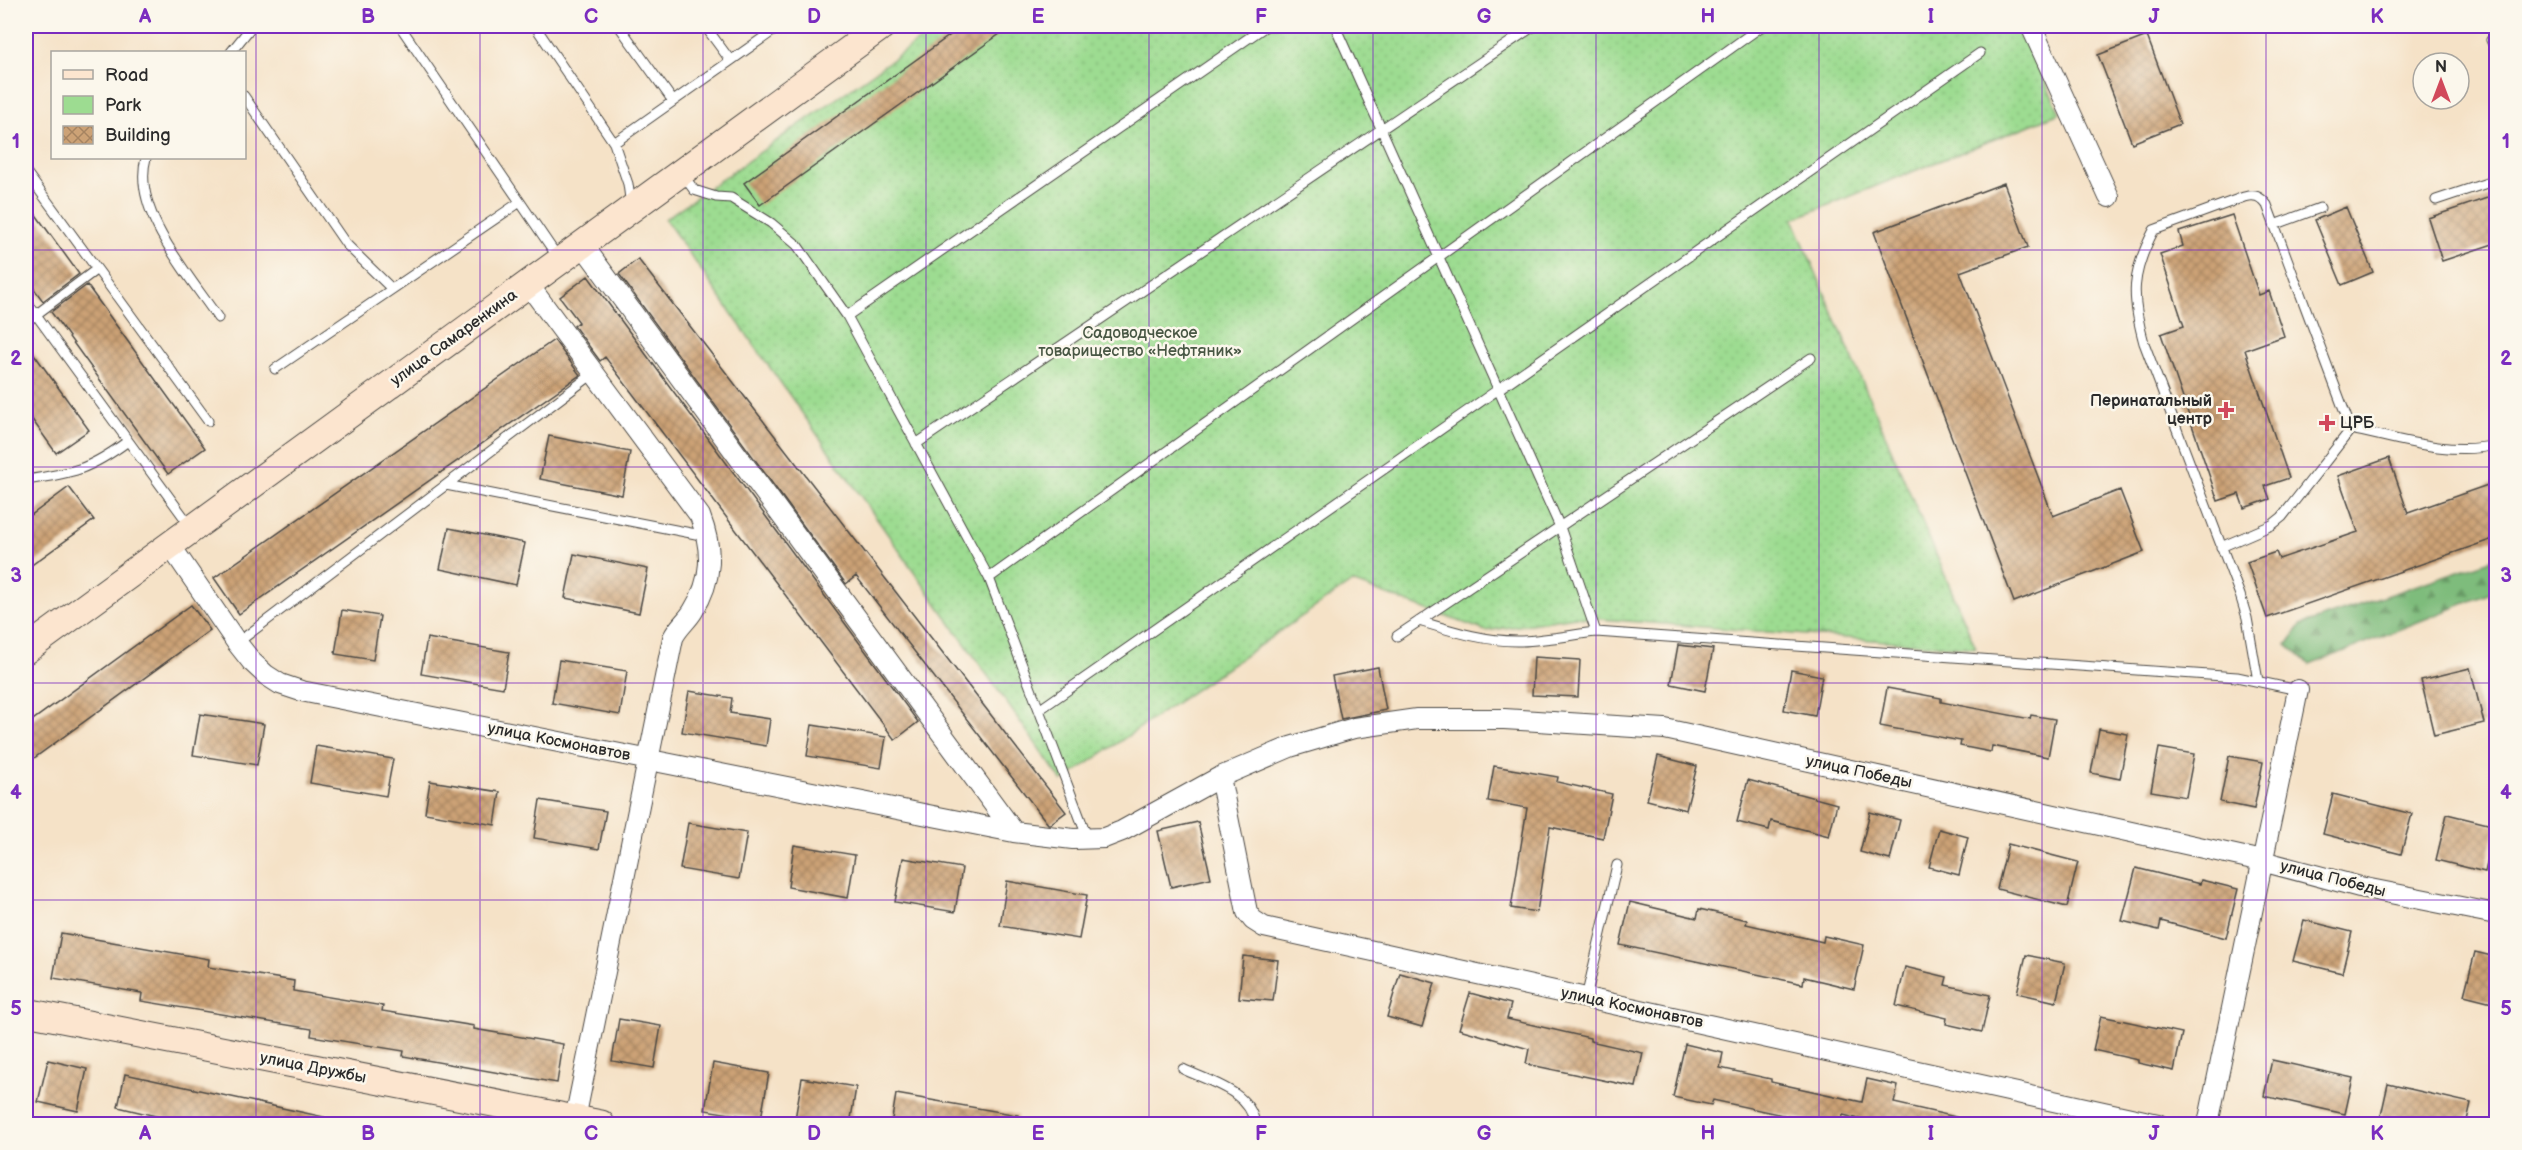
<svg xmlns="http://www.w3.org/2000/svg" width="2522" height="1150" font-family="'Balsamiq Sans',sans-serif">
  <defs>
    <pattern id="green-dots" width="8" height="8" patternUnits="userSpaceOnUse" patternTransform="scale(1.5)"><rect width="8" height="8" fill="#9ddc91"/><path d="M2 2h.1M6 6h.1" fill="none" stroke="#87bd7d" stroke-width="1.8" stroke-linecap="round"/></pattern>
    <pattern id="forest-firs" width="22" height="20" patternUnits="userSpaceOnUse" patternTransform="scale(1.5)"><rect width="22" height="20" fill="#7ebc7b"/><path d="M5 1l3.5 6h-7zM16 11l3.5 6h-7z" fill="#679965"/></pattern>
    <pattern id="building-cross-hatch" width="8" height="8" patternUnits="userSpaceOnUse" patternTransform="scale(1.5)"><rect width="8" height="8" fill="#cca276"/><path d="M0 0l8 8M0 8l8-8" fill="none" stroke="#a68461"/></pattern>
  </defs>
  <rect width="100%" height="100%" fill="#fbf7ec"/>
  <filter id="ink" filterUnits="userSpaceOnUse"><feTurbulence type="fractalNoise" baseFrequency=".0167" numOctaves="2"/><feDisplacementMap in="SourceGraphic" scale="12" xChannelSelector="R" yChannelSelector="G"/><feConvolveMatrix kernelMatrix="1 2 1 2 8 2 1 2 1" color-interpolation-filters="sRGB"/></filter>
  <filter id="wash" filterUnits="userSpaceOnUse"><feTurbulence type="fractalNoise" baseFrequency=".008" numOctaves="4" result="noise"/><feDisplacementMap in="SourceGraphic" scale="24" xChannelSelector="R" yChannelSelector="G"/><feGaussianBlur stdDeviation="1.35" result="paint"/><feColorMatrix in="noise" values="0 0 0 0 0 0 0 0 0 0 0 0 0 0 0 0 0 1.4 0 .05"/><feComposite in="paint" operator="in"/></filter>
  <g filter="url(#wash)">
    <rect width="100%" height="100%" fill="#f5e2c7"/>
    <!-- green -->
    <path fill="url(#green-dots)" stroke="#64845e" stroke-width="1.5" d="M940,26H2019L2060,113L1793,219L1976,648L1575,617L1486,631L1352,582L1062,781L665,219Z"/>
    <!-- forest -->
    <path fill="url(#forest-firs)" stroke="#547453" stroke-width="1.5" d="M2496,558V591L2310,665L2287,645L2301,625Z"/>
    <g id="blocks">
      <!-- building -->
      <path fill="url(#building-cross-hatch)" d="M963,26H1011L760,205L744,183Z
        M2147,36L2180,124L2132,143L2098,55Z
        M2004,183L2028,247L1960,272L2053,516L2120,490L2144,552L2014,602L1874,232Z
        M2496,195V243L2442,261L2428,218Z
        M26,201L79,274L43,301L26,278Z
        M2346,207L2373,272L2342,285L2315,220Z
        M2232,215L2259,295L2269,291L2284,336L2245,350L2289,478L2265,486L2270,499L2244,508L2239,494L2218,501L2161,334L2184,326L2160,254L2183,246L2179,232Z
        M638,259L1066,812L1050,824H1048L856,576L846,584L619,274Z
        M588,276L918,722L895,740L605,357L600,361L574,326L579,322L560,297Z
        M87,285L205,448L168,474L51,312Z
        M554,340L580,375L239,614L214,578Z
        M26,343L89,430L56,453L26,411Z
        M549,436L630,452L622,495L540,479Z
        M2389,458L2408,513L2496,482V538L2267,618L2247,562L2276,552L2279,559L2358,532L2338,476Z
        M69,487L94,520L26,569V519Z
        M449,528L525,543L516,585L440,569Z
        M574,554L648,569L639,613L565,598Z
        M191,605L210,630L26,764V725Z
        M342,610L380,616L373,660L335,654Z
        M427,638L509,652L503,688L421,674Z
        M1678,645L1713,649L1705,691L1671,684Z
        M1534,657L1580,660L1578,697L1532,695Z
        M559,660L627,671L620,715L552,703Z
        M1378,667L1386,710L1341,719L1332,676Z
        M2470,668L2484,723L2434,735L2421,680Z
        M1791,670L1822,676L1815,716L1784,710Z
        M1887,688L1941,698V702L2030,719L2031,715L2055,719L2048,757L1992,746L1991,752L1960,746L1961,741L1880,726Z
        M689,691L732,698L730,713L770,719L766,746L682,732Z
        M200,714L264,724L257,765L193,755Z
        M812,725L886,737L881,768L807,756Z
        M2099,729L2128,734L2120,779L2091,773Z
        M316,746L393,759L386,796L310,783Z
        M2159,748L2194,754L2186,797L2151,791Z
        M1658,756L1697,766L1686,810L1647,800Z
        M2229,756L2263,762L2254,809L2220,802Z
        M1494,766L1558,777L1557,782L1612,794L1603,838L1550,827L1537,912L1511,908L1527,808L1488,801Z
        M1748,780L1837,804L1829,836L1771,821L1769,830L1737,822Z
        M430,781L500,792L495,825L425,813Z
        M2333,794L2412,814L2401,854L2323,834Z
        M540,800L606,811L599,849L534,838Z
        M1870,812L1900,820L1890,860L1860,852Z
        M2447,814L2496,826L2485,872L2436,860Z
        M1198,822L1211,878L1171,887L1158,831Z
        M688,823L747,833L739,879L680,869Z
        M1939,829L1968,837L1959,875L1929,867Z
        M2008,844L2078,862L2067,907L1997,889Z
        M794,845L855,855L848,898L788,887Z
        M903,858L962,868L955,912L895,902Z
        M2136,868L2200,884L2201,880L2238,889L2226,938L2161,921L2159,930L2122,921Z
        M1007,881L1087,895L1079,939L1000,926Z
        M1630,902L1697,918L1699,909L1747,920L1746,924L1823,942L1824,936L1864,945L1854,989L1804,977L1803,984L1620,945Z
        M2304,920L2352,932L2342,973L2293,961Z
        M61,933L209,959L208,967L294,981L293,991L383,1006L382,1011L474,1026V1029L563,1044L557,1083L403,1056L404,1051L311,1036L312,1029L141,1001L142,993L53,978Z
        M2475,952L2496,957V1003L2464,995Z
        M2026,955L2065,963L2056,1002L2017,993Z
        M1243,956L1278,960L1273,1001L1239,998Z
        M1905,967L1947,977L1945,985L1990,995L1982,1032L1946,1024L1947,1018L1896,1006Z
        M1400,973L1435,983L1422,1027L1387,1017Z
        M1470,993L1511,1004L1507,1019L1590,1038V1041L1643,1053L1636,1087L1526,1064L1529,1049L1459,1029Z
        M2101,1016L2182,1033L2174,1071L2138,1063V1060L2093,1050Z
        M619,1019L661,1026L654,1068L612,1061Z
        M1685,1044L1723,1053L1720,1068L1771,1079V1082L1862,1102L1867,1079L1898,1086L1894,1103L1956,1117L1955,1125H1883L1843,1115L1841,1125H1828L1713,1100L1711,1105L1673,1097Z
        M48,1060L87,1069L78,1111L38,1102Z
        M2272,1060L2353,1078L2345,1114L2264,1096Z
        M713,1063L769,1073L761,1119L705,1110Z
        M125,1074L324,1117L323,1125H193L118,1107Z
        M802,1078L856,1087L850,1125H794Z
        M2388,1084L2471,1103L2466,1125H2400L2380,1120Z
        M896,1094L1018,1115L1017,1125H891Z"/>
    </g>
  </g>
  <g filter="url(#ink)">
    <use href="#blocks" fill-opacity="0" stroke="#494642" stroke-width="1.5"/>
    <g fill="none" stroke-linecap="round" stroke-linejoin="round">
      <!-- lane casing -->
      <g stroke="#494642" stroke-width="11">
        <path id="lane" d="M400,26L559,259
          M535,26L614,143L628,184L631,206
          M619,26L673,101
          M705,26L730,60
          M1335,26L1560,527L1596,632
          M2491,40L2496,51
          M231,52L252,26
          M244,96L346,244L392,289
          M614,143L780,26
          M146,158C131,211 190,276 218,318
          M26,172L97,269L26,322
          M683,175L694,190L716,197L731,198L771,223L797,245L847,316L989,578
          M2436,200L2496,180
          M2274,225L2320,208
          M97,269L208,421
          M26,301L191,527
          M847,316L1266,26
          M275,369L520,202
          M2351,429C2399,439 2448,456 2496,445
          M916,444L1534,26
          M26,480C73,473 89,470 128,441
          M446,485L706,536
          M2221,547L2272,525L2282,517L2351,429
          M1419,621C1452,631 1486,642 1521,641C1546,640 1571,635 1596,632L2237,677L2298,690
          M1397,636L1811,358
          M237,643L594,373
          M2258,681L2247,618L2240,595L2144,343C2131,296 2131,274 2154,230L2244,197C2255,194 2260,196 2267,205L2351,429
          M1039,710L1980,53
          M1088,839L989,578L1762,26
          M1586,998L1617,865
          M1183,1069C1210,1082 1250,1091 1255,1124"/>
      </g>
      <!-- street casing -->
      <g stroke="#494642" stroke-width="22">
        <path id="street" d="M2031,26L2109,197
          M582,244L1014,832L1073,839L1104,838L1122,831L1220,777L1290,747L1354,728L1417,719H1504L1665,729L2262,861L2360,887L2496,914
          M528,284L700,516C713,550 713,579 693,611C687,621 678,627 673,638L574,1124
          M170,545L237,643L252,662L266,675L280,684L301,691L1014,832
          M1220,777L1247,912L1253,920L1264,927L2158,1124
          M2208,1124L2298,690"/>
      </g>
      <!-- secondary casing -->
      <g stroke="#494642" stroke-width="29">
        <path id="secondary" d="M26,650L882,26
          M26,1012L601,1124"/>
      </g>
      <!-- lane -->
      <use href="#lane" stroke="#fff" stroke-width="9"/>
      <!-- street -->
      <use href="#street" stroke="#fff" stroke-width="20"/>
      <!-- secondary -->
      <use href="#secondary" stroke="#fce5cf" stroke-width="27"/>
    </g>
  </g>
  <!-- grid -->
  <path fill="none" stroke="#7b2cbf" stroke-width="1.5" stroke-opacity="0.55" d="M256,26V1124M480,26V1124M703,26V1124M926,26V1124M1149,26V1124M1373,26V1124M1596,26V1124M1819,26V1124M2042,26V1124M2266,26V1124M26,250H2496M26,467H2496M26,683H2496M26,900H2496"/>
  <!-- markers -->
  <g fill="#d1495b" stroke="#fbf7ec" stroke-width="2">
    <path d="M2223 401h6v6h6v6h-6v6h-6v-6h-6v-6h6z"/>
    <path d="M2324 414h6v6h6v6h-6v6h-6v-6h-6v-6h6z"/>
  </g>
  <g text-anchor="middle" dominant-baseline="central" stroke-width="5" stroke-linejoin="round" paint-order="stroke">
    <!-- park labels -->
    <g font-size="16" fill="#485744" stroke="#fbf7ec">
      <text x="1140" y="333">Садоводческое<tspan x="1140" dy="18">товарищество «Нефтяник»</tspan></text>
    </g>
    <!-- street labels -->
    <g font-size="16" fill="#2b2b2b" stroke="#fbf7ec">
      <text transform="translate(454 338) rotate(-36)">улица Самаренкина</text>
      <text transform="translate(559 742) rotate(11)">улица Космонавтов</text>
      <text transform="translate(1859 772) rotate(12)">улица Победы</text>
      <text transform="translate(2333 879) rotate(14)">улица Победы</text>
      <text transform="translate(1632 1008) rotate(12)">улица Космонавтов</text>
      <text transform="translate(313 1068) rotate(11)">улица Дружбы</text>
    </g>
    <!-- poi labels -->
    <g font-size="16" font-weight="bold" fill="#2b2b2b" stroke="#fbf7ec" text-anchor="end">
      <text x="2212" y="401">Перинатальный<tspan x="2212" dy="18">центр</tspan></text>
      <text x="2340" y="423" text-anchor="start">ЦРБ</text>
    </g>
  </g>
  <!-- margin -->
  <rect width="2522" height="1150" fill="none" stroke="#fbf7ec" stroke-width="66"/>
  <!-- legend -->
  <rect x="51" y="51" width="195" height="108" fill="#fbf7ec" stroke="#a8a59f" stroke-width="1.5"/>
  <rect x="63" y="70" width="30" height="9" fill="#fce5cf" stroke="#a8a59f" stroke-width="1.5"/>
  <text x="105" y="81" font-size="18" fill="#2b2b2b">Road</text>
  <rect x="63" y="96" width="30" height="18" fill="#9ddc91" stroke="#a8a59f" stroke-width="1.5"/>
  <text x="105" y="111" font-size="18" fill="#2b2b2b">Park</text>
  <rect x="63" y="126" width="30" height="18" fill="url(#building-cross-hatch)" stroke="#a8a59f" stroke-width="1.5"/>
  <text x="105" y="141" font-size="18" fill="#2b2b2b">Building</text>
  <!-- north arrow -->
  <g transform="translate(2441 81)"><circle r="28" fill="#fbf7ec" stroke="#a8a59f" stroke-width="1.5"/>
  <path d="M0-4.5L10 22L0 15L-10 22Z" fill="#d1495b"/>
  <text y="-9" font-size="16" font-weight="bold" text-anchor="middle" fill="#2b2b2b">N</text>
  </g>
  <rect x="33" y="33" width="2456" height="1084" fill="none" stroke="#7b2cbf" stroke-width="2"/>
  <g font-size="20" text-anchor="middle" font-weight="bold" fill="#7b2cbf">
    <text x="145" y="23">A</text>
    <text x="368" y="23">B</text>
    <text x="591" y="23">C</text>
    <text x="814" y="23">D</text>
    <text x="1038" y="23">E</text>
    <text x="1261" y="23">F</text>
    <text x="1484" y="23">G</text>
    <text x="1708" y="23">H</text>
    <text x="1931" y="23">I</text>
    <text x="2154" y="23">J</text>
    <text x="2377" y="23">K</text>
    <text x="16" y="148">1</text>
    <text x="2506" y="148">1</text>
    <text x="16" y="365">2</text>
    <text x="2506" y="365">2</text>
    <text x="16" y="582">3</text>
    <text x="2506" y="582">3</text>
    <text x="16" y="799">4</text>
    <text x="2506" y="799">4</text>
    <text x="16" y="1015">5</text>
    <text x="2506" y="1015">5</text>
    <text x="145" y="1140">A</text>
    <text x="368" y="1140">B</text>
    <text x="591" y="1140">C</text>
    <text x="814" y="1140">D</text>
    <text x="1038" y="1140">E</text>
    <text x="1261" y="1140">F</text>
    <text x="1484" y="1140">G</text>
    <text x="1708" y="1140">H</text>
    <text x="1931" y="1140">I</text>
    <text x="2154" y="1140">J</text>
    <text x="2377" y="1140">K</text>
  </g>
</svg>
